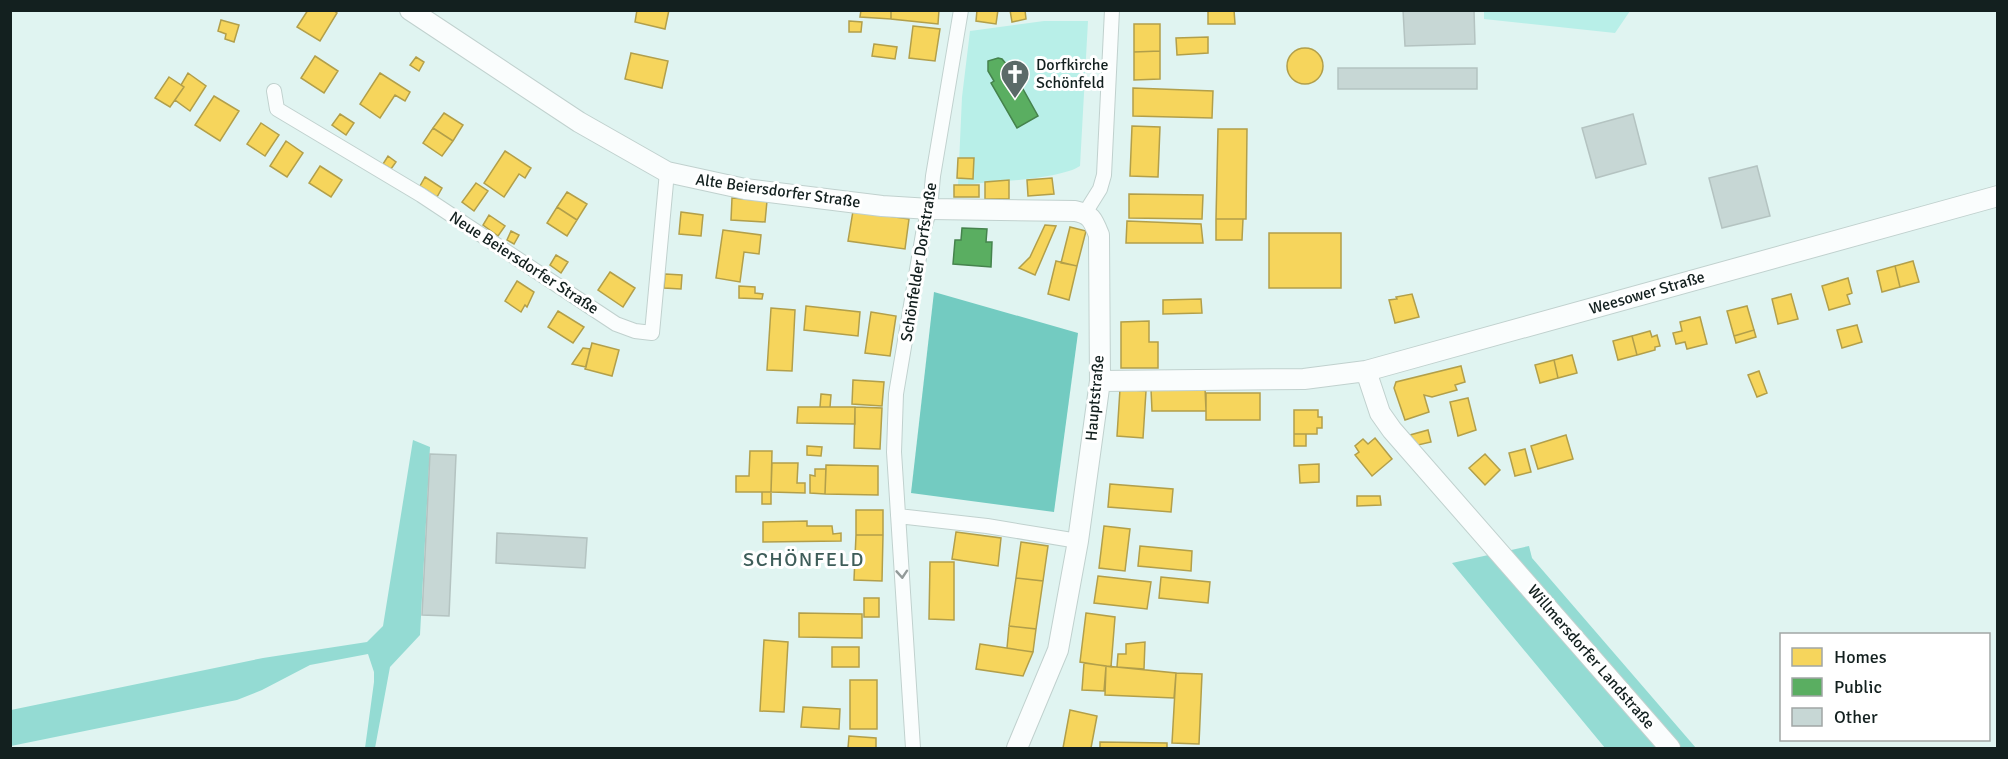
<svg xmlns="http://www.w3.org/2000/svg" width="2008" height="759" font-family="Signika,sans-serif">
  <rect width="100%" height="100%" fill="#e0f4f1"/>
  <!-- green -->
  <path fill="#b8efe8" d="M1484,11V10L1630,11L1615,33L1484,19Z
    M1044,21H1088L1080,166C1059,180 986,182 958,185L962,97L970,31Z"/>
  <!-- forest -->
  <path fill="#94dbd3" d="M413,440L430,447L420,635L390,667L375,748H365L374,682V672L368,654L310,665L262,690L237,700L11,746V710L263,658L367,642L383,626Z
    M1529,546L1532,558L1696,748H1605L1452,563Z"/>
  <!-- water -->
  <path fill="#73cbc1" d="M934,292L1078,333L1054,512L911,493Z"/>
  <!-- homes -->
  <path fill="#f6d55c" stroke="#b29f4a" stroke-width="1.5" d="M308,10H333L337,13L320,41L297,27Z
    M637,10H669L665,29L635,22Z
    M861,10H891V19L860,17Z
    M891,10H939L938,24L891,19Z
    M977,10H998L996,24L976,21Z
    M1010,10H1025L1026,19L1012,22Z
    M1208,10H1234L1235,24H1208Z
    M221,20L239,25L234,42L225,39L226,34L218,31Z
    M849,21L862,22L861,32H849Z
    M1134,24H1160V51L1134,52Z
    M913,26L940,29L935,61L909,58Z
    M1208,37V53L1177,55L1176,38Z
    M874,44L897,47L895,59L872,56Z
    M1287 66a18 18 0 1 1 36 0a18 18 0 1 1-36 0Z
    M1160,51V79L1134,80V52Z
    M631,53L668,61L662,88L625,79Z
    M315,56L338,71L324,93L301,78Z
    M416,57L424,62L419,71L410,65Z
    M188,73L206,86L190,111L175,100L184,87L181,85Z
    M380,73L410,92L405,101L395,95L380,118L360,104Z
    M169,77L184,87L170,107L155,98Z
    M1133,88L1213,91L1212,118L1133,116Z
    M214,96L239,111L220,141L195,125Z
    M444,113L463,125L453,141L433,128Z
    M340,114L354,123L346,135L332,125Z
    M261,123L279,135L265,156L247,144Z
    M1132,126L1160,127L1158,177L1130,176Z
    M433,128L453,141L442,156L423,143Z
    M1218,129H1247L1246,219H1216Z
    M286,141L303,153L287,177L270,166Z
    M505,151L531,168L525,178L519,174L504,197L484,183Z
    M388,156L396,162L391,169L383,164Z
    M958,158H974L973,179L957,178Z
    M320,166L342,180L331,197L309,183Z
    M425,177L442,188L437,197L420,186Z
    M1052,178L1054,194L1028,196L1027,180Z
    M1009,180V199H985V182Z
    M476,183L488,191L474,211L462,202Z
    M954,185H979V197H954Z
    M567,192L587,204L577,220L557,207Z
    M1129,194L1203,195L1202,219L1129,218Z
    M732,198L767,201L765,222L731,220Z
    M557,207L577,220L567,236L547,223Z
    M853,211L909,219L905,249L848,241Z
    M681,212L703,215L701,236L679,234Z
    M489,215L505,226L498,236L483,225Z
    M1216,219H1243L1242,240H1216Z
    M1127,221L1201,224L1203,243H1126Z
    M1045,225L1056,226L1035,275L1019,268L1030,257Z
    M1070,227L1086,231L1077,266L1061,263Z
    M723,230L761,235L759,254L744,252L740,282L716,278Z
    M511,231L519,235L514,244L507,240Z
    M1269,233H1341V288H1269Z
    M556,255L568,262L561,273L550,265Z
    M1056,261L1077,266L1069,300L1048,294Z
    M1913,261L1919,282L1900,287L1895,266Z
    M1895,266L1900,287L1882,292L1877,271Z
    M610,272L635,288L623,307L598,290Z
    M665,274L682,275L681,289L664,288Z
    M1848,278L1852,293L1847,295L1850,304L1829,310L1822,286Z
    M517,281L534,292L527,307L525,305L521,312L505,301Z
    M739,286L755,287V293L763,294L762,299L739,298Z
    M1412,294L1419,317L1395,323L1389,300L1397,299L1396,297Z
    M1791,294L1798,319L1778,324L1772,299Z
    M1201,299L1202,313L1163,314V300Z
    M806,306L860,312L858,336L804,330Z
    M1747,306L1754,330L1734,336L1727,311Z
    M771,308L795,310L792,371L767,370Z
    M558,311L584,327L573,343L548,327Z
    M871,312L896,316L890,356L865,353Z
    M1700,317L1707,344L1687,349L1685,342L1676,344L1673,333L1682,331L1680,322Z
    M1149,321V342H1158V368H1121V322Z
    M1857,325L1862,342L1842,348L1837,330Z
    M1754,330L1756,337L1736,343L1734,336Z
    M1650,331L1652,337L1657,335L1660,346L1655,347V350L1637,355L1632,336Z
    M1632,336L1637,355L1618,360L1613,341Z
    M592,343L619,350L612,376L585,369Z
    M583,348L590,349L586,367L572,364Z
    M1572,355L1577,373L1558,378L1554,360Z
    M1554,360L1558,378L1540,383L1535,365Z
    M1461,366L1465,382L1455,385L1457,390L1432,397L1424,395L1429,412L1405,420L1394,388L1396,382Z
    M1759,371L1767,393L1757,397L1748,375Z
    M853,380L884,382L882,406L852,404Z
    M1205,388L1206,411H1152L1151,389Z
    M1120,389L1146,391L1143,438L1117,436Z
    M1206,393H1260V420H1206Z
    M821,394L831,395L830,407H820Z
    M1468,398L1476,430L1458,436L1450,402Z
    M798,407H855V424L797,423Z
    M855,407L882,408L880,449L854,448Z
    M1294,410H1318V417H1322V428H1317V434H1294Z
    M1428,430L1431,442L1418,445L1410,435Z
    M1294,434H1306V446H1294Z
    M1566,435L1573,459L1538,469L1531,446Z
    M1375,438L1392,459L1372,476L1355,455L1359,452L1355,446L1363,439L1368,444Z
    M807,446L822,447L821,456L807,455Z
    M1525,449L1531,472L1515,476L1509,453Z
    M750,451H772L771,492H736V476H749Z
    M1485,454L1500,470L1485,485L1469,468Z
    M772,463H798L797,483H805V493L771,492Z
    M1319,464V482L1300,483L1299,465Z
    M826,465L878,466V495L825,494Z
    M815,469H826L825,494L810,493V475L815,476Z
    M1110,484L1173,489L1171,512L1108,507Z
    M762,492H771V504H762Z
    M1357,496H1380L1381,505L1357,506Z
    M856,510H883V535H856Z
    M807,521V526H832L833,534L841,533V541L763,542V522Z
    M1104,526L1130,529L1125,571L1099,568Z
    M956,532L1001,538L998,566L952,559Z
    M856,535H883L882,581L854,580Z
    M1021,542L1048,546L1043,581L1016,578Z
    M1140,546L1192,551L1191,571L1138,566Z
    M930,562H954V620L929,619Z
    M1098,576L1151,582L1147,609L1094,603Z
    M1161,577L1210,582L1208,603L1159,598Z
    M1016,578L1043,581L1036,629L1009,626Z
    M864,598H879V617H864Z
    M799,613L862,614V638L799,637Z
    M1086,613L1115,617L1111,667L1080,662Z
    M1009,626L1036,629L1033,652L1007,648Z
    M764,640L788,642L784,712L760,711Z
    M1145,642L1144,669L1117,667L1118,654H1126V644Z
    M980,644L1033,652L1023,676L976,669Z
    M832,647H859V667H832Z
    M1084,663L1106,666L1104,691L1082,690Z
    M1106,666L1176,673L1174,698L1105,695Z
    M1176,673L1202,674L1199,744L1172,743Z
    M850,680H877V729H850Z
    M803,707L840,709L839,729L801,727Z
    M1070,710L1097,716L1091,748H1063Z
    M849,736L876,738V748H848Z
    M1100,742L1167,743V748H1100Z"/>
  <!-- public -->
  <path fill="#5aae61" stroke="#45834d" stroke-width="1.5" d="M998,58L1002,59L1007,65L1009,64L1038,116L1017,128L991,83L994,81L988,71V61Z
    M962,228L987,229L986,242H992L991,267L953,264L955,240H961Z"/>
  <!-- building -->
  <path fill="#c7d7d5" stroke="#b4c3c1" stroke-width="1.5" d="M1403,10H1474L1475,44L1405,46Z
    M1338,68H1477V89H1338Z
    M1633,114L1646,164L1596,178L1582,128Z
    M1757,166L1770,216L1722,228L1709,178Z
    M430,454L456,455L449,616L422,615Z
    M497,533L587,538L585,568L496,563Z"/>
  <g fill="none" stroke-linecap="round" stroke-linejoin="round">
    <!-- minor casing -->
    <g stroke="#c0d1ce" stroke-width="16">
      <path id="minor" d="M274,91L277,109L421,195L616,324L635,331L652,333L667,172
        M1085,213L1100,189L1104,175L1112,10
        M898,516L987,526L1078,541
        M913,748L894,452L896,394L924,228L930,209L933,176L961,10"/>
    </g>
    <!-- secondary casing -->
    <g stroke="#c0d1ce" stroke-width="22">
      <path id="secondary" d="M410,10L579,122L667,172L745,189L882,206L930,209L1075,211C1091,214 1093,220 1099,235L1100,381L1078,541L1058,650L1017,748
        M1366,371L1380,413L1392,430L1670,748
        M1100,381L1304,379L1366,371L1998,196"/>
    </g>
    <!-- minor -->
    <use href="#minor" stroke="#fafdfd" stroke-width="14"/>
    <!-- secondary -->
    <use href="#secondary" stroke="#fafdfd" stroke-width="20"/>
  </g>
  <!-- one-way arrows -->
  <defs><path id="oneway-chevron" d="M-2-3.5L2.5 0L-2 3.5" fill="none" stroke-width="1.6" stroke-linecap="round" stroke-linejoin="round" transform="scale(1.5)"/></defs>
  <use stroke="#929a99" href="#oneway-chevron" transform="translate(902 574) rotate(86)"/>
  <!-- icons -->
  <defs>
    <g id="church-pin" transform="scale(1.5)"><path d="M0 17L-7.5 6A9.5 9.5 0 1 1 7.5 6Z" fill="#5b6a68" stroke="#fff"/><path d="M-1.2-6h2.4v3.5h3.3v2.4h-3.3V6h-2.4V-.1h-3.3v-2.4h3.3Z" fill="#fff"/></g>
  </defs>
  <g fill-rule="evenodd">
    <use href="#church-pin" x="1015" y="74"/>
  </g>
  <g text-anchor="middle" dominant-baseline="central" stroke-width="6" stroke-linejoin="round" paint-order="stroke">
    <!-- poi labels -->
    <g font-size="16" fill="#13201f" stroke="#fff" text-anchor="start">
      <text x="1036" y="65">Dorfkirche<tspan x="1036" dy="18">Schönfeld</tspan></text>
    </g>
    <!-- street labels -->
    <g font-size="16" fill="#13201f" stroke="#fff">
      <text transform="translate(778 191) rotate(8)">Alte Beiersdorfer Straße</text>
      <text transform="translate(919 262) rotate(-81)">Schönfelder Dorfstraße</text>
      <text transform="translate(524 263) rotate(33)">Neue Beiersdorfer Straße</text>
      <text transform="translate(1647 293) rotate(-16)">Weesower Straße</text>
      <text transform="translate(1095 398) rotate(-85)">Hauptstraße</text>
      <text transform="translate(1591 657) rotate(49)">Willmersdorfer Landstraße</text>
    </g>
    <!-- quarter labels -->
    <g font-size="20" letter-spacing="1.5" fill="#3e5d59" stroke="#fff">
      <text x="804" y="559">SCHÖNFELD</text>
    </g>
  </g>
  <!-- border -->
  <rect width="2008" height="759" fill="none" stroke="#13201f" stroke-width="24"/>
  <!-- legend -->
  <rect x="1780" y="633" width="210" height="108" fill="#ffffff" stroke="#a1a6a5" stroke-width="1.5"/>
  <rect x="1792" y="648" width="30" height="18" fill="#f6d55c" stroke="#a1a6a5" stroke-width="1.5"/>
  <text x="1834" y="663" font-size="18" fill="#13201f">Homes</text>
  <rect x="1792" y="678" width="30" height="18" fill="#5aae61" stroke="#a1a6a5" stroke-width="1.5"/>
  <text x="1834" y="693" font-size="18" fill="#13201f">Public</text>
  <rect x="1792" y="708" width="30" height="18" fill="#c7d7d5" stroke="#a1a6a5" stroke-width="1.5"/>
  <text x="1834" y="723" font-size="18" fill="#13201f">Other</text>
</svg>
